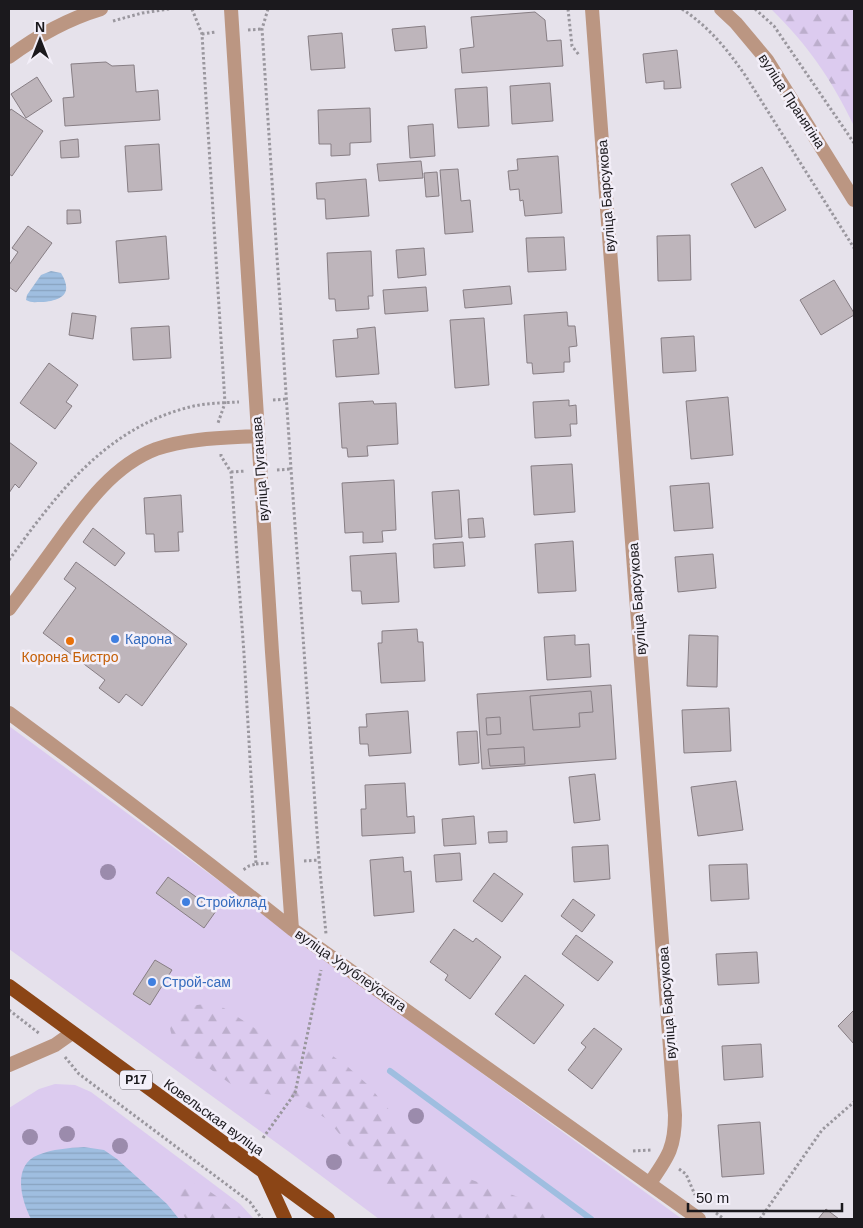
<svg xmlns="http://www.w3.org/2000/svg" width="863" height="1228" font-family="Helvetica,sans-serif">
  <defs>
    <pattern id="forest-firs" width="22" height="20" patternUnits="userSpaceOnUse" patternTransform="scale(1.25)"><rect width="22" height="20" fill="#dccbef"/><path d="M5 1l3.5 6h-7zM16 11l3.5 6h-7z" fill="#bcaecc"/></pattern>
    <pattern id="water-rules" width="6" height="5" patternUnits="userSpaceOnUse" patternTransform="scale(1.25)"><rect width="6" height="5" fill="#9fbee0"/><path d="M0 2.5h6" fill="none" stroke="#88a3c0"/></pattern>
  </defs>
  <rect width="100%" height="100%" fill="#e6e2eb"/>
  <!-- grass -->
  <path fill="#dccbef" d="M9,726L291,934L682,1219H379L292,1154L9,949Z
    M55,1084L75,1085L91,1092L240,1204L254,1219H9V1108L39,1089Z"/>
  <!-- forest -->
  <path fill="url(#forest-firs)" d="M771,9H854V126C832,80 808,45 771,9Z
    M204,1004L224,1008L256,1029L276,1036L303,1041L330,1054L348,1067L368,1085L414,1139L436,1160L464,1177L526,1200L554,1219H411L395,1204L372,1177L351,1148L327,1119L301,1104L276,1095L255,1093L232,1085L176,1044C167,1029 167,1016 185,1008C190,1005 198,1005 204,1004Z
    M188,1182C208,1186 228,1205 242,1219H186L173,1199L170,1193C175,1185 179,1183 188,1182Z"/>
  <!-- water -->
  <path fill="url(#water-rules)" d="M51,271L61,273C74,294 61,301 41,302C35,302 31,303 26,300L27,295L41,275Z
    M84,1147L104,1150L117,1159L167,1204L179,1219H31C21,1200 12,1165 38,1155C53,1149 68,1148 84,1147Z"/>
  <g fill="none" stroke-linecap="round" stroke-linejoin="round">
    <!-- stream -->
    <path stroke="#9fbee0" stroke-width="6" d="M390,1071L591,1219"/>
  </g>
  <!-- building -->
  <path fill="#beb5bb" stroke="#877e84" d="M535,12L545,20L547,41L561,40L563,66L462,73L460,49L474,47L471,17Z
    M425,26L427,48L395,51L392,29Z
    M342,33L345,68L311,70L308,36Z
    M677,50L681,88L664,89V81L646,83L643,54Z
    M106,62L112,66L134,65L136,92L158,90L160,120L65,126L63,98L74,97L71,64Z
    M37,77L52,101L26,118L11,94Z
    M550,83L553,121L512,124L510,86Z
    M487,87L489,126L458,128L455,89Z
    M370,108L371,142L350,143V155L331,156V144H319L318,110Z
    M11,109L43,131L12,176L9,174V112Z
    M433,124L435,156L410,158L408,126Z
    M78,139L79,157L61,158L60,141Z
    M159,144L162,190L128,192L125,146Z
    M558,156L562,213L525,216L523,200L520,201L519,189L510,190L508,171L518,170L517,159Z
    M421,161L423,178L379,181L377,164Z
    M762,167L786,210L755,228L731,184Z
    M458,169L461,201L470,200L473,232L445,234L440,170Z
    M437,172L439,196L426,197L424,173Z
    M366,179L369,216L326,219L325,199H317L316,183Z
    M67,210H80L81,223L67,224Z
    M28,226L52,243L16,292L9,287V265L18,252L12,248Z
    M690,235L691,280L658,281L657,236Z
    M166,236L169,279L119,283L116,241Z
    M564,237L566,270L528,272L526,238Z
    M424,248L426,275L398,278L396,250Z
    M371,251L373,296H368L369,309L336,311L335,299H329L327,253Z
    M834,280L854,313V315L821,335L800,300Z
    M510,286L512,304L465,308L463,290Z
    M426,287L428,311L385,314L383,290Z
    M567,312L568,326H575L577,346L569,347L570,362H564V372L533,374L532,363H527L524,315Z
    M72,313L96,316L93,339L69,335Z
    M484,318L489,385L455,388L450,320Z
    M169,326L171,358L133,360L131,328Z
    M375,327L379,374L336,377L333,340L358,338L357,329Z
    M694,336L696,371L663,373L661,338Z
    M49,363L78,385L66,402L72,406L55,429L20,403Z
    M728,397L733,455L691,459L686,401Z
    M569,400V406L576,405L577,424H570L571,436L535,438L533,402Z
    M373,401L374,404L396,403L398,444L367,446L368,456L348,457L347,448H342L339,403Z
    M9,442L37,463L19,488L15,484L9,493Z
    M572,464L575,512L534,515L531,466Z
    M394,480L396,530L382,531L383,542L363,543V532L345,533L342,483Z
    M709,483L713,528L674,531L670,486Z
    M459,490L462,537L435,539L432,492Z
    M181,495L183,532H178L179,551L155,552L154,534H146L144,498Z
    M483,518L485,537L469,538L468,519Z
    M93,528L125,553L115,566L83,542Z
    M573,541L576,591L538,593L535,544Z
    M463,542L465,566L434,568L433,544Z
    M396,553L399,602L362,604L361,591H352L350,556Z
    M713,554L716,588L678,592L675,557Z
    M76,562L187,644L142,706L126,694L119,703L99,688L105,680L43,633L76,588L64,579Z
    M417,629L418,642H423L425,681L381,683L378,643H382V631Z
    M575,635V645L589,644L591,677L547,680L544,637Z
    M689,635L718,636L717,687L687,686Z
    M611,685L616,759L482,769L477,694Z
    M591,691L593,712L579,713L580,727L533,730L530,696Z
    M729,708L731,751L684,753L682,710Z
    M408,711L411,753L369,756L368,744H360L359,727H367L366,714Z
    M500,717L501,734L487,735L486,718Z
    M477,731L479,763L459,765L457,732Z
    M524,747L525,764L490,766L488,749Z
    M595,774L600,820L574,823L569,777Z
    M736,781L743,830L698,836L691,787Z
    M405,783L407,817L414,816L415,833L362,836L361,809H366L365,785Z
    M474,816L476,844L444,846L442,819Z
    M507,831V842L489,843L488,832Z
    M608,845L610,879L574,882L572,847Z
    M460,853L462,880L436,882L434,855Z
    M403,857L404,872L411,871L414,912L374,916L370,860Z
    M747,864L749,899L711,901L709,865Z
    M494,873L523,894L502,922L473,901Z
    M168,877L216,911L204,928L156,893Z
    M573,899L595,915L582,932L561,916Z
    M454,929L473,942L476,938L501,957L470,999L445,980L448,975L430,962Z
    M576,935L613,962L598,981L562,954Z
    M757,952L759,983L718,985L716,954Z
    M155,960L172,970L150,1005L133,994Z
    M525,975L564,1005L534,1044L495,1014Z
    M854,1010V1044L838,1026Z
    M594,1028L622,1049L592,1089L568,1070L586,1047L581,1043Z
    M761,1044L763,1077L724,1080L722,1046Z
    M760,1122L764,1174L722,1177L718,1125Z
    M826,1209L839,1219H818Z"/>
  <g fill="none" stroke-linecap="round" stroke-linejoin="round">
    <!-- path -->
    <path stroke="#9a979e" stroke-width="3" stroke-dasharray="2.5 2.5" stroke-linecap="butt" d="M192,9L202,34L225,403L218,423
      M268,9L262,29L291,469L319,860L326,934
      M568,9L572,46L579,55
      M682,9C709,27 727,49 745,75L854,248
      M755,9L774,26L854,143
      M113,21L142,13L169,9
      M248,30L262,29
      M202,34L216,32
      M273,400L287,399
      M221,454V456L231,472L244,654L256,864L249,866L243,870
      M277,470L291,469
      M231,472L246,471
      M9,560C56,495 104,430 186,408C203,403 221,403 239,402
      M304,861L319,860
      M256,864L271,863
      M9,1010L40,1034
      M65,1057L79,1074L250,1202L262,1219
      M263,1138L295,1093L321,970
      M633,1151L652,1150
      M679,1169L686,1174L695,1195
      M716,1213L724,1219
      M760,1219L822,1130L854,1102"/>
    <!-- minor -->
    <path stroke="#bb9682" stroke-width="14" d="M231,9L272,652L292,929
      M592,9L675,1115C675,1148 668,1157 650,1183
      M721,9L736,23L767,60L854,200
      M9,57C37,36 68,19 101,9
      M9,609C24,589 39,569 54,548C81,511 111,466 156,449C188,438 224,438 258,436
      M9,713C104,783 199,855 292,929L699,1219
      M9,1065L55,1045L72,1033"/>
    <!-- trunk -->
    <path stroke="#8b4516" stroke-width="14" d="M9,986L328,1219
      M264,1173L285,1219"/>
  </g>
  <!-- trees -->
  <g fill="#9b8bac">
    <circle cx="108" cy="872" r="8"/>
    <circle cx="416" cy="1116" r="8"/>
    <circle cx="67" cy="1134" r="8"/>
    <circle cx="30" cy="1137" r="8"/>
    <circle cx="120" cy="1146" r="8"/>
    <circle cx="334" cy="1162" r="8"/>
  </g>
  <!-- markers -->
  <g fill="#3f7fe0" stroke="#f3eff9" stroke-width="2">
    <circle cx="115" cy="639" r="5"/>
    <circle cx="186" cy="902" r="5"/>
    <circle cx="152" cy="982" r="5"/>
  </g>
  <circle fill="#e8710a" stroke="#f3eff9" stroke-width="2" cx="70" cy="641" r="5"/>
  <g text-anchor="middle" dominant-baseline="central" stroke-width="5" stroke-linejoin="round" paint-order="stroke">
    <!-- shield labels -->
    <rect fill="#f3eff9" stroke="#5c595f" stroke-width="1" x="120" y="1070.5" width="32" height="19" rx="4"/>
    <g font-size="12" font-weight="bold" fill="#1b191d">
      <text x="136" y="1080">Р17</text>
    </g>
    <!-- street labels -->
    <g font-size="14" fill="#1b191d" stroke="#f3eff9">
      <text transform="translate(792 101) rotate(57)">вуліца Пранягіна</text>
      <text transform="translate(606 196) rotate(-94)">вуліца Барсукова</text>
      <text transform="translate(260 469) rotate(-94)">вуліца Пуганава</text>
      <text transform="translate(637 599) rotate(-94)">вуліца Барсукова</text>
      <text transform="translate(351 970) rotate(35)">вуліца Урублеўскага</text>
      <text transform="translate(667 1003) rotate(-94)">вуліца Барсукова</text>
      <text transform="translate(214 1117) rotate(36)">Ковельская вуліца</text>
    </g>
    <!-- shop labels -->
    <g font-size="14" fill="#366cbe" stroke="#f3eff9" text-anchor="start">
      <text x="125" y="639">Карона</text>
      <text x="196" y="902">Стройклад</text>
      <text x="162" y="982">Строй-сам</text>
    </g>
    <!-- food labels -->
    <g font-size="14" fill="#c56008" stroke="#f3eff9">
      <text x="70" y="657">Корона Бистро</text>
    </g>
  </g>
  <!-- border -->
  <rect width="863" height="1228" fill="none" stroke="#1b191d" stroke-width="20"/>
  <!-- north arrow -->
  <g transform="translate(40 40)" stroke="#f3eff9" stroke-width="4" paint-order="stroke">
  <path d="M0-4L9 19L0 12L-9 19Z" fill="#1b191d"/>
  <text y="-8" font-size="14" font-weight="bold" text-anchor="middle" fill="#1b191d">N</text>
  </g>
  <!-- scale -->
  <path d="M688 1203v8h154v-8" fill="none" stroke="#1b191d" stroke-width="2.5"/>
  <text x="696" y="1203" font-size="15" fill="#1b191d" stroke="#f3eff9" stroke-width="4" paint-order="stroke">50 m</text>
</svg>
